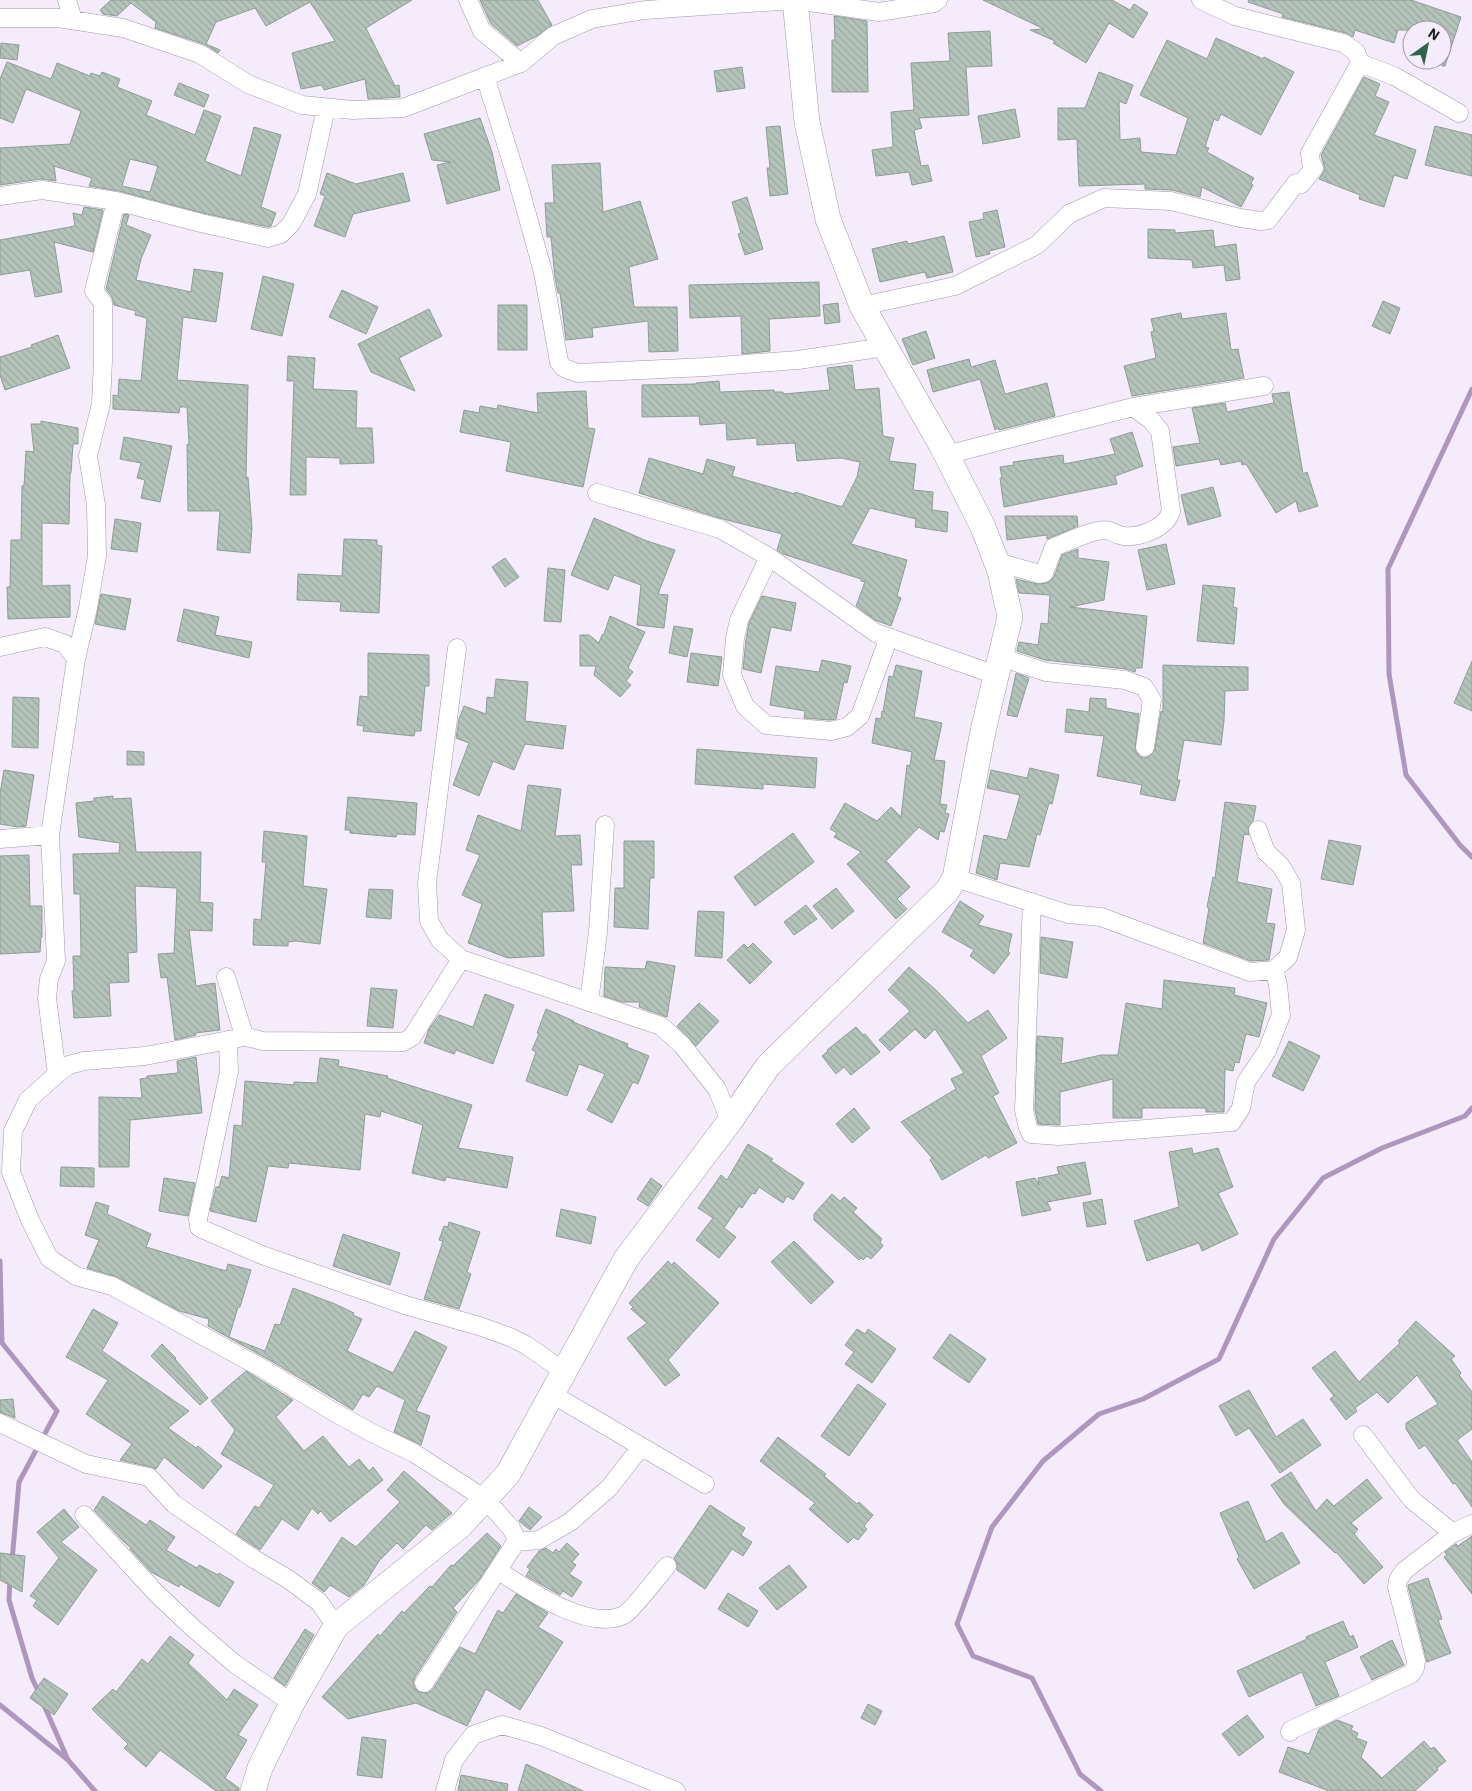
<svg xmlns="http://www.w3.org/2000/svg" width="1472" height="1791" font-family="'IBM Plex Sans',sans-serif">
  <defs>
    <pattern id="building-back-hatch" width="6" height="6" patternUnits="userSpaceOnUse" patternTransform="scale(1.25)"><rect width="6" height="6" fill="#b4c4bb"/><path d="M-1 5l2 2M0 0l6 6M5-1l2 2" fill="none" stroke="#9aa8a0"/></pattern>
  </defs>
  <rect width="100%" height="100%" fill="#f4ecfa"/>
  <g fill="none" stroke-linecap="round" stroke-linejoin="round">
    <!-- stream -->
    <path stroke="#ae97be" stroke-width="5" d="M1472,389L1388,569L1389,674L1406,775L1460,845L1472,857
      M0,1261L2,1343L57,1411L19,1482L12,1561
      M10,1579L9,1600L32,1678L39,1693
      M43,1703L68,1760
      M0,1705L68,1760L95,1791
      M1101,1791L1080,1774L1032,1678L973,1656L957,1624L992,1527L1043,1461L1099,1414L1143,1399L1219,1359L1274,1239L1323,1178L1382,1148L1465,1116L1472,1108"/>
  </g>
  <!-- building -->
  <path fill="url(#building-back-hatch)" stroke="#8d9d94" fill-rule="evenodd" d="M111,0H412L366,28L395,86L399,85L400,97L368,99L365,79L324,90L322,85L301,89L292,53L335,41L310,2L266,26L255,8L216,22L206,44L220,50L218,53L204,44L155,28L156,22L131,3L117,16L103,14L100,10Z
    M480,0H538L552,25L537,36L517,46L491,24Z
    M983,0H1112L1130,10L1134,4L1148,13L1133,38L1109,23L1086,63L1053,43L1055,41L1030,30L1044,29Z
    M1249,0H1411L1461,17L1445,66H1442V30H1398L1394,43L1355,30L1353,37L1346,33L1282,17L1283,14L1248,2Z
    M834,16L867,21L868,92H832V40H835Z
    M990,31L992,66L966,67L969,115L919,118L922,128L914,130L921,166L928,165L932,181L912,185L909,172L876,176L872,150L893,147L891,112L914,110L911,63L950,61L948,33Z
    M1216,38L1263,59L1264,57L1294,72L1261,135L1221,114L1218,121L1214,119L1205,147L1209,148L1207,152L1254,178L1251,183L1253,185L1241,207L1202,187L1200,197L1172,190L1145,189V184L1079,186L1077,139L1058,140V108H1085L1099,72L1133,85L1126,104L1119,101L1120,140L1140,138L1141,152L1176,155L1188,118L1140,95L1167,40L1207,59Z
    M1,43L19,45L17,60L0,58Z
    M7,62L51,79L57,63L90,76L91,73L100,76L102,72L120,79L117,87L152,101L146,115L195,135L204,110L221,116L205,161L241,176L254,127L281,135L261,207L276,213L271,226L268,227L203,213L119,191L89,186L92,178L54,166L56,181L41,179L0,185V148L70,144L81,111L26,89L13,123L0,118V79ZM130,159L158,166L150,192L122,186Z
    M742,67L745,88L717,92L714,71Z
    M1364,77L1380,84L1375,96L1389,102L1374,135L1416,150L1407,179L1394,175L1384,207L1359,199L1360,195L1319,179L1325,169L1321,155Z
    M179,83L209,95L204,107L174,95Z
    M1015,109L1020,137L983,144L978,116Z
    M480,118L492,152L500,190L447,204L437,165L451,162L432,160L424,134Z
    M780,126L788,194L770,196L767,168H770L766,127Z
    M1435,126L1472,135V176L1425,165Z
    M600,163L603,212L640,201L658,259L629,267L634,307H677L678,351L649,352L648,321L592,328L593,337L566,340L560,293H558L555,278L551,237H547L545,203H554L552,165Z
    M327,173L356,184L403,173L410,201L353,214L345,237L314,226L325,196L320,194Z
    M747,197L763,249L745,255L738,234L741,233L732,202Z
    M84,207L103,210L93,252L54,242L62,292L35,297L30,270L0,275V240L75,226L73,213L82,215Z
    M997,210L1005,247L989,251L990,254L976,257L969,222L984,219L983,213Z
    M124,214L129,215L126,225L151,235L141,259L136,280L191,292L194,269L223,273L216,322L183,317L177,380L248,385L246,478L248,477L252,528L250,553L217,550L220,511H188L187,444L189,445L187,407H180L179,413L113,409V395L118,396L119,379L141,381L147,318L135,315L136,311L114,305L112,297L106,289Z
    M1148,229L1175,230V233L1213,230L1215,247L1236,244L1240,279L1226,281L1224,265L1193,268L1192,260L1148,258Z
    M944,236L953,272L927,278L925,272L880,282L872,249L907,241L908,244Z
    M263,276L294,284L282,336L251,329Z
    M819,282L820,316L769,319L770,351L742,354L741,316L690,318L689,285Z
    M342,290L378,307L366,334L329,317Z
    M1383,301L1400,308L1390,334L1372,326Z
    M838,303L840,322L825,324L823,305Z
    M498,305H527V350H498Z
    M429,309L442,336L399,358L415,391L371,372L358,344Z
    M1181,313L1182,319L1226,313L1231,350L1238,349L1244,378L1132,396L1124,366L1156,358L1151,332L1154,331L1151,319Z
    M926,331L935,358L913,365L902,339Z
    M58,335L70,368L5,390L0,375V357L32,347L31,345Z
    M288,356L315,358L313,389L357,391L356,428H372L374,463L340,464V458L306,457V495H290L294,381H287Z
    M969,359L971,367L995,360L1005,394L1047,383L1055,416L999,430L998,428L995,430L980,379L933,392L927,370Z
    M852,365L855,390L879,388L883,436L894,438L889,461L916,464L913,490L933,492L932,510L948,512L947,532L915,527L916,519L870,508L851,544L907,560L897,596L901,598L891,626L875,620L856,606L865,582L861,581V579L783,554L777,550L782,534L719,518L639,493L649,458L703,474L707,459L735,467L732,476L795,494V492L842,507L857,477L860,462L841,458L797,461L795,443L757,445V438L727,440L726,423L700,425L699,416L642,417V385L696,384V383L719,381L720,392L774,390V392H783V394L830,390L827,368Z
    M586,391L588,428L595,429L583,487L506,471L511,442L460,432L464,410L479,413L480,406L497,409L498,405L538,413L537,393Z
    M1289,392L1303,474L1307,472L1318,506L1299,512L1296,501L1276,513L1246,464L1242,465L1241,461L1221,465L1219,459L1176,466L1173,447L1200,443L1192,408L1225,403L1227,412L1274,403L1272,394Z
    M41,421L78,428V444H73L71,473H70L69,524L42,523V586L70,585V617L8,619L7,587H10L11,540H21L22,486H24L26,451L34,452L31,424H41Z
    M1132,432L1143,466L1115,476L1117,484L1004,507L1000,478H1002L1000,467L1014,465L1013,462L1063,455L1064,464L1115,454L1110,439Z
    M124,437L172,446L160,502L141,498L145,480L137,478L141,463L120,459Z
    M1213,487L1221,516L1188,525L1181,495Z
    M1005,516H1077L1078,526L1047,539V535L1007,540Z
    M594,518L647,541L675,550L658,594L668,595L664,628L637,625L641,585L614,575L608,590L571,575Z
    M115,519L141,523L137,552L111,549Z
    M344,539L377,540V545L382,546L379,613L340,611L341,602L297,600L298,574L342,576Z
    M1166,544L1175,584L1147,590L1138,550Z
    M1078,549V558L1109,562L1104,600L1070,607L1147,616L1142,668H1136L1135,672L1126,669L1045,660L1017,651L1019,642L1038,645L1041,623L1048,624L1050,595L1019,593L1016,579L1037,584L1047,583L1054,577L1062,555Z
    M505,558L519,577L505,587L492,567Z
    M548,568L565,570L561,622L544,621Z
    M1203,585L1235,588L1233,607L1237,608L1234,644L1197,641Z
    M101,594L131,599L125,630L95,624Z
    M762,596L796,603L791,631L771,627L761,673L743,669L746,640L749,623Z
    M184,609L219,617L215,635L252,642L249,658L177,641Z
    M610,616L645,632L628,668L633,672L626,681L631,685L620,697L594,675L596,666H580V635H589L599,643L602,635L604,634Z
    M674,626L693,629L687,657L669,653Z
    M368,653L429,655V686H425L421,731H415L414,736L363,731L364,726L357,725L360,696L368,697Z
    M691,653L722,657L718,686L687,682Z
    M822,660L851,666L847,683L844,682L836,719L830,720L804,718L805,711L770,705L776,666L819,672Z
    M1472,661V711L1454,703Z
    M896,665L922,671L914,717L942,723L934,760L945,761L940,804L947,805L945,813L949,814L944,832L940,831L938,840L919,827L886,861L910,887L897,899L907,909L896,919L847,864L861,852L834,837L837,833L830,829L845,803L877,821L891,807L901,817L907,765L910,766L912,752L872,743L876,718L881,719L882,711L883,712L889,676L893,677Z
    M1163,665L1194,666L1195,668V666L1248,667V690L1225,691L1224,721L1221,745L1184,740L1177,780H1180L1175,801L1140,794L1142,785L1097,776L1104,736L1065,732L1067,709L1089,712L1090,698L1106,699V708L1139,714L1135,750L1139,756L1144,758L1149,757L1155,749L1161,711L1163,712Z
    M1016,673L1029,678L1017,717L1007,715Z
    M496,679L528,682L525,721L566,726L563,749L525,744L514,770L493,761L479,796L453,785L469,743L456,738L459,719L464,706L486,714L487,697L494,698Z
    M13,697L39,698L38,748L12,747Z
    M697,749L817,758L815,788L763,784V789L695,784Z
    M127,751L144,752V765H127Z
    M1030,768L1059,775L1052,804L1049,803L1040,835L1037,834L1029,867L1000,863L997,880L976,873L984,835L1007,840L1020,795L987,788L991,770L1027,778Z
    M4,770L34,775L26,826L18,827L0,824V794Z
    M528,785L561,789L555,836L580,835L582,865H571L574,911L542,912L544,956L508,958L468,943L482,904L462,895L480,855L466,850L478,815L521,831Z
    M113,796V799L131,798L136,852H201L200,902L213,903L212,931L189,930L196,986L215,983L220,1030L195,1033L196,1035L175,1040L167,977L161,978L158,954L174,953L177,888L135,886L137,952L128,953L129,982L109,983L111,1016L74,1018L72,991H74L73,956H81L80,894H74L73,854L119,853L120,843L79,837L76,803L94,801V798Z
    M348,797L417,803L415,835L397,834L396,837L350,833V830H345Z
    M1225,802L1256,806L1253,821L1248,828L1249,835L1244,834L1237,882L1272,889L1266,923L1275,924L1269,960L1251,961L1203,943L1209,908L1207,907L1213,877L1215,878Z
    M264,831L307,836L303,886L327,889L320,944L296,941L288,942V946L253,945L254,919L261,920L266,862H262Z
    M793,833L814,862L755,906L734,877Z
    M1329,840L1361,846L1353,885L1321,879Z
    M624,841H654V878H650L648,929L614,927L615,888H624Z
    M29,855L30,906H42V937H41L40,952L0,954V856Z
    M836,888L854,911L832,929L813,906Z
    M369,889L393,890L391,919L366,917Z
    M960,901L984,916L978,925L1012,934L1008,951L1010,953L994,974L970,956L974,950L942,932Z
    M806,905L817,919L794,935L784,922Z
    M698,911L724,912L722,958L695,956Z
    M1041,937L1073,942L1067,978L1040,973Z
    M753,943L772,962L750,984L727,960L744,944L748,948Z
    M647,961L675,966L667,1017L639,1007L640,1002H622L604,996L605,967L645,969Z
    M909,967L936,990L968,1023L988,1010L1007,1038L981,1056L999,1093L993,1096L1017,1143L988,1158L986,1155L942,1180L930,1160L932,1158L901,1122L956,1089L951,1079L964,1073L935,1029L925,1039L915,1029L890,1051L879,1040L910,1011L888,990Z
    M1164,980L1235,988L1234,995L1267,1003L1259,1037L1246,1034L1239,1063L1235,1062L1233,1071L1225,1069L1224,1112H1206V1108H1142V1118H1113V1079L1060,1092V1125L1038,1124L1035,1109L1037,1036L1063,1038L1061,1064L1101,1055H1118L1126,1003L1162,1009Z
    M371,988L397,990L393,1028L367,1026Z
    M485,994L514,1005L493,1064L456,1050L454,1054L424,1043L429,1029L439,1015L473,1027Z
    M699,1003L719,1021L696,1046L677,1026Z
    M546,1009L574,1021L573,1022L628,1044L627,1047L649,1056L638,1084L633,1082L612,1123L587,1110L605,1074L579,1064L567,1096L526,1081L536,1052L532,1050L539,1034L537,1033Z
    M856,1027L863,1035L865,1034L880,1052L851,1075L844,1067L836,1074L822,1056L828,1051L827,1050Z
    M1289,1041L1320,1056L1303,1091L1272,1076Z
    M196,1057L202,1113L130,1120L129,1167H99V1097L142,1098L140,1079L147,1078V1076L178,1073L177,1061Z
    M320,1058L339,1060L338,1066L388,1076L387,1078L472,1105L458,1148L513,1157L507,1188L446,1177L445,1181L412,1173L423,1125L381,1111L380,1117L365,1114L360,1170L289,1163L288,1168L268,1166L256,1222L210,1211L216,1187H219L222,1176L229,1178L234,1125L242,1126L245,1081L294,1085V1082L317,1083Z
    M854,1108L870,1128L852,1143L836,1124Z
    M748,1144L773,1159L771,1161L804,1183L793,1200L787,1196L783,1203L759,1187L755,1194L752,1193L742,1208L739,1206L724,1228L736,1237L719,1258L696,1240L713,1218L698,1208L721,1175L727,1180Z
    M1192,1148L1193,1154L1218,1148L1233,1187L1218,1193L1238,1234L1202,1251L1199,1243L1147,1261L1134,1221L1179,1207L1169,1152Z
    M1085,1162L1091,1194L1047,1202L1051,1210L1022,1216L1016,1182L1035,1178L1039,1185L1038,1178L1059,1174L1057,1167Z
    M61,1167L94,1168V1187L60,1186Z
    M164,1178L195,1183L188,1216L159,1211Z
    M651,1178L662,1186L648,1206L637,1199Z
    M832,1194L840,1201L844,1197L857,1208L853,1212L882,1239L880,1242L883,1246L871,1259L867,1256L863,1260L861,1258L859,1260L814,1220V1214Z
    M1102,1199L1106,1224L1087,1227L1083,1203Z
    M96,1202L109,1206L107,1214L151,1234L146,1247L226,1271L228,1264L251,1270L240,1307H238L229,1337L265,1351L275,1324L280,1325L293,1288L335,1304L354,1313L353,1315L362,1319L347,1351L393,1373L415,1331L447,1347L416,1411L430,1416L421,1445L394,1432L405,1400L377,1386L369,1397L363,1394L353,1410L273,1362L208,1326L209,1319L179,1311L117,1277L87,1268L99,1240L85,1235Z
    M561,1209L596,1217L591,1244L556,1236Z
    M449,1222L480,1232L467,1272L471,1274L459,1309L424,1299L443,1241L439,1240L444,1226L448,1227Z
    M343,1234L400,1253L390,1285L333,1266Z
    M794,1241L834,1282L811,1304L771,1262Z
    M668,1261L672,1265L674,1262L719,1303L668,1360L680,1375L665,1386L627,1338L647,1323L631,1309L633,1307L629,1303Z
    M93,1309L118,1323L102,1351L189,1411L168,1428L196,1448L198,1446L222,1466L203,1489L164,1457L156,1469L151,1467L120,1460L132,1444L86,1414L108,1380L66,1357Z
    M1416,1321L1455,1356L1451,1359L1461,1373L1459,1375L1472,1392V1429L1457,1440L1472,1462V1507L1455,1483L1453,1484L1425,1445L1419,1449L1406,1429V1423L1438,1404L1417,1375L1388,1403L1377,1392L1355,1408L1357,1411L1346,1420L1330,1399L1334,1396L1312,1368L1335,1351L1359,1382L1400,1343L1398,1341Z
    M857,1329L865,1334L868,1329L896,1349L872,1383L845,1364L854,1352L845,1345Z
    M950,1334L986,1359L969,1383L933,1358Z
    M162,1344L176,1358L175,1359L208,1398L200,1405L151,1356Z
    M246,1371L293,1400L276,1417L304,1451L323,1436L349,1467L359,1459L369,1471L373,1467L383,1480L330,1522L321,1511L318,1514L312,1508L298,1530L282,1519L260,1550L236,1534L255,1506L259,1508L274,1485L221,1454L235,1430L211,1401Z
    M858,1384L886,1404L849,1456L821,1436Z
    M1249,1390L1276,1437L1303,1419L1321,1445L1280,1473L1249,1428L1236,1436L1219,1406Z
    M13,1399L15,1418L0,1412V1400Z
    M778,1437L826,1474L824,1476L857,1504L859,1502L873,1515L864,1526L867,1529L858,1540L854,1537L848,1543L809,1509L815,1503L760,1461Z
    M404,1471L452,1513L432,1530L426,1525L403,1549L397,1543L379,1561L364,1585L349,1597L330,1585L324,1592L312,1583L342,1537L356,1547L400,1502L387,1490Z
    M1291,1472L1316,1511L1327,1499L1334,1506L1367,1479L1382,1498L1351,1523L1358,1529L1354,1534L1383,1567L1364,1584L1336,1552L1335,1553L1284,1504L1271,1485Z
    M103,1496L146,1525L150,1520L175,1537L166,1550L197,1568L199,1565L218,1575L219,1573L234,1582L219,1607L180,1584L179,1587L151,1572L130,1549L131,1548L124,1542L94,1510Z
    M1248,1501L1266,1542L1282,1532L1300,1563L1254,1589L1237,1559L1239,1557L1220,1513Z
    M710,1505L745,1528L741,1535L752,1542L743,1556L732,1549L705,1589L677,1570V1563L674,1558Z
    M529,1507L542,1517L530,1530L519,1521Z
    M64,1509L79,1527L61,1542L97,1570L58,1625L33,1606L37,1600L30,1596L59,1558L37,1532Z
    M487,1533L501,1546L479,1580L453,1608L457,1612L415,1677L413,1683L415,1688L419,1692L428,1693L433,1689L460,1647L475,1654L498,1610L503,1613L516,1594L548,1613L538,1627L563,1642L520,1710L486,1689L467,1726L416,1703L348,1719L322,1697L378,1634L380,1636L402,1611L404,1613L430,1586L432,1587L451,1565L453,1566Z
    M1472,1536V1594L1444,1557L1447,1555L1445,1552L1456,1544L1458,1546Z
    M567,1543L579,1554L572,1562L576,1565L569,1574L582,1582L572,1597L563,1591L560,1595L526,1576L530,1569L527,1567L539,1551L546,1548L553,1553L556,1549L559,1552Z
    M0,1553L25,1556L22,1592L0,1580Z
    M789,1565L807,1587L777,1610L759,1588Z
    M1428,1578L1442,1619L1438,1620L1451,1653L1427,1662L1408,1586V1585Z
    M728,1593L758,1611L748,1627L718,1609Z
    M1343,1621L1350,1637L1353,1635L1358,1647L1325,1662L1339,1696L1316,1706L1302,1672L1249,1697L1237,1671L1307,1639L1306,1637Z
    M305,1629L314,1635L285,1686L274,1678Z
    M170,1636L194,1655L188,1663L227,1700L234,1689L258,1705L238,1735L247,1740L225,1778L239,1788V1791H216L160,1750L146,1767L124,1748L128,1744L92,1709L113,1689L116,1692L142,1659L148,1664Z
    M1392,1640L1404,1665L1372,1680L1360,1657Z
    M44,1678L68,1694L54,1715L30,1698Z
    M868,1704L882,1711L875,1725L861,1718Z
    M1247,1715L1264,1737L1239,1756L1222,1734Z
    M1337,1720L1353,1726L1351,1730L1358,1733L1356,1738L1367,1742L1361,1757L1382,1778L1424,1741L1431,1749L1434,1747L1446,1761L1437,1768L1438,1770L1415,1791H1329L1279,1772L1288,1747L1309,1754L1319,1729Z
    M362,1737L386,1740L382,1778L357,1775Z
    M526,1764L583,1791H518Z
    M461,1775L508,1784L507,1791H458Z"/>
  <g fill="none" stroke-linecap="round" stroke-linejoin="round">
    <!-- street casing -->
    <g stroke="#a099a6" stroke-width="19">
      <path id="street" d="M67,0L73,20
        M468,0L482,31L521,63
        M795,0L879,12L934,3L938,0
        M1201,0L1235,16L1343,43L1356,52L1360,63L1394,76L1459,113
        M0,18H58L123,28L200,54L248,84L302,105L353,110L403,108L521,63L553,36L592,19L645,10L794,0
        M485,76L518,182L543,272L559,362L564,368L578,373L706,367L798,360L885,347
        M0,196L42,190L116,201L201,223L268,238L281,234L291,224L307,194L326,108
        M862,306L955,286L1037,245L1069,214L1104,198L1171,201L1240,218L1261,221L1268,220L1296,183L1301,184L1314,168L1311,162L1310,153L1360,63
        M946,455L1133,407L1264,386
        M597,493L720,529L769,557L876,633L996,675
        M769,557L739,620L735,638L732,675L745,706L766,725L831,731L847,727L860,716L889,637
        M997,562L1040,574L1044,573L1054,547C1068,542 1083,534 1097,531C1112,528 1112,534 1123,536C1139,538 1167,528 1171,511L1160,431L1151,420L1133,407
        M0,647L45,637L65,644L76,659
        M457,648L427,883L429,921L440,940L461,959L661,1026L682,1045L717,1089L730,1121
        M1000,657L1046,672L1125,680L1144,687L1152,700L1145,747
        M0,839L50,835
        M955,878L1068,914L1101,917L1250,972L1274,970L1288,957L1296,930L1291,883L1281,866L1266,852L1258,830
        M1032,902L1024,1110L1028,1128L1031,1134L1059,1136L1232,1122L1241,1108L1246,1082L1267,1051L1281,1015L1278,985L1274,970
        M226,977L243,1032L242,1036
        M589,1002L598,932L605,825
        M228,1040L229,1072L198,1219L199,1227L202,1229L262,1255L405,1305L479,1326L510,1337L526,1345L565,1372
        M57,1074L47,998L49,979L56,961L50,835L76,659L88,608L97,556L96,505L88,456L101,404L103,360V303L94,291L116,201
        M552,1394L705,1484
        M0,1423L86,1464L149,1477L174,1504L254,1559L288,1579L319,1602L336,1626
        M1363,1435L1412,1500L1453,1533
        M84,1515L156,1593L193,1628L235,1664L292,1703
        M516,1542L539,1540L570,1522L609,1488L641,1447
        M499,1571C528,1590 589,1632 624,1615C632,1611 659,1575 667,1566
        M424,1683L516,1542L515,1536L511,1528L485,1499L414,1453L374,1434L332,1411L267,1371L112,1286L76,1276L49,1258L30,1220L11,1172L13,1131L28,1100L57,1074L69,1065L84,1061L145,1056L239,1038L242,1036L263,1041L403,1042L412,1037L461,959
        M1290,1732L1291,1730L1411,1674L1415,1668L1416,1661L1397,1587L1398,1580L1404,1571L1453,1533L1472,1524
        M445,1791L454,1760L473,1735L502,1725L541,1736L676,1791"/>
    </g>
    <!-- secondary casing -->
    <g stroke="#a099a6" stroke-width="26">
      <path id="secondary" d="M253,1791L260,1768L292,1703L336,1626L460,1526L508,1474L626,1259L730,1121L768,1066L947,891L955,878L983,731L1010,617L1000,571L983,527L942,446L862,306L828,219L807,122L795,0"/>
    </g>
    <!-- street -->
    <use href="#street" stroke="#fff" stroke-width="18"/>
    <!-- secondary -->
    <use href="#secondary" stroke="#fff" stroke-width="25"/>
  </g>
  <!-- north arrow -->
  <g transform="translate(1427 45) rotate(33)"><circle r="24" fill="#f4ecfa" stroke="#9f99a4"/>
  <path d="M0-4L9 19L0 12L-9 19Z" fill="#2f654c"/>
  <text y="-8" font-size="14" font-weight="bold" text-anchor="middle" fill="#201d22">N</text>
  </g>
</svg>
